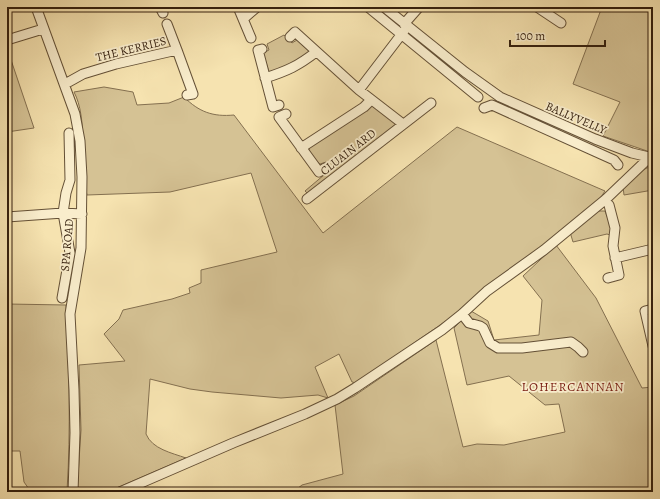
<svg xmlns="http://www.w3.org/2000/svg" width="660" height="499" font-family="Alegreya,serif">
  <rect width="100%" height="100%" fill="#f6e3b0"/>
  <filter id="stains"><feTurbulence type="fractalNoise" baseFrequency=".005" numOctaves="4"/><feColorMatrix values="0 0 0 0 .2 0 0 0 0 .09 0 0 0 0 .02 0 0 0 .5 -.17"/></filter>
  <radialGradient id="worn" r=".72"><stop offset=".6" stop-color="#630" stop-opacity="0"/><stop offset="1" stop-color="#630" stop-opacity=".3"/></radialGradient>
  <!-- green -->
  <path fill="#d5c294" stroke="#847050" d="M602,7H653V153L603,136L620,102L573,84Z
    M284,35L292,43L297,40L310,52L299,62L269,72L263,53L269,50L267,44Z
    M7,48L34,128L7,132Z
    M104,87L133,92L137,105L169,103L184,97C199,112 213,117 234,115L323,233L457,127L605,191L599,200L530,258L469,305L356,383L352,382L339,354L315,367L328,398L318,395L281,398L212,392L190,389L150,379L146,434C152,449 172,453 186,458L107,492H77L81,430L79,365L125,361L104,334L119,319L123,310L172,299L190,293L189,288L201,283V270L277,252L251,173L170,192L87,195C80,165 88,118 74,92Z
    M372,106L377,107L395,123L394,127L308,194L305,191L331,169L326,162L320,164C315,161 309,154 309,148Z
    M653,166V190L624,195L623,187C632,178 640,169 653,166Z
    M596,211H605L611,227L610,235L607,234L573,242L570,232Z
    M556,245L596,298L642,388L653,387V492H293L302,485L343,474L335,405L354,396L436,340L463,447L477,444L504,445L565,432L559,404L545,405L509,376L467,385L454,328L471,311L488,321L494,340L539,335L542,300L523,276Z
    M7,304L66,305C69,367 71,429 67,491L65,492H31L24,482L20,451H7Z"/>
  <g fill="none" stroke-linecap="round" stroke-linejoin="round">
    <!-- minor casing -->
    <g stroke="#645036" stroke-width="11">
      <path id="minor" d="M36,7L75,114L80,141L82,177L81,248L70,314L74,390L75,433L73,492
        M160,7L163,13
        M238,7L251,38
        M368,7L478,97
        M384,7L465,72L500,97L595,139L632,153L653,158
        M537,7L561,23
        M243,19L257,7
        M167,24L177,50
        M404,24L419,7
        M290,37L295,32L359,90L403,124
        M7,40L43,29
        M262,49L258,50L273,107L279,105
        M265,78C287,71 298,66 316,52
        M65,84L83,74L116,64L177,50L193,94L187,95
        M359,90L404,31
        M484,108L492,105L614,160L618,165
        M286,114L279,117L319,172L325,168
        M301,148L364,107L371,100
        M307,199L431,103
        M7,217L63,213L82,214
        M615,258L653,249
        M608,278L619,275L613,246L615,228L609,205
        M62,298L70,253L63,213L66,193L70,180L69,133
        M653,309L645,311L653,346
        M462,314L469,323L480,326L483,328L490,343L498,348H522L571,342L578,347L583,352
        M120,492L233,443L305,414L337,399L355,388L442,330L462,314L487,291L544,250L606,199L650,157"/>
    </g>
    <!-- minor -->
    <use href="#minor" stroke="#f9edcc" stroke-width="9"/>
  </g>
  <g text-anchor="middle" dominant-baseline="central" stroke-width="3.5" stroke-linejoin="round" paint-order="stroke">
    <!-- street labels -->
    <g font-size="12" fill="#341f0d" stroke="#f9edcc">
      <text transform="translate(131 49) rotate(-14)">THE KERRIES</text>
      <text transform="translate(576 118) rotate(23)">BALLYVELLY</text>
      <text transform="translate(348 152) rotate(-38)">CLUAIN ARD</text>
      <text transform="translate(67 245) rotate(-85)">SPA ROAD</text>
    </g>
    <!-- neighbourhood labels -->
    <g font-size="13" letter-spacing="1" fill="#7a1f14" stroke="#f9edcc">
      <text x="573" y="386">LOHERCANNAN</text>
    </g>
  </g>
  <!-- margin -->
  <rect width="660" height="499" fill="none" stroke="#f6e3b0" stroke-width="24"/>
  <rect x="8" y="8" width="644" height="483" fill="none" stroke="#341f0d" stroke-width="2"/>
  <rect x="12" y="12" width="636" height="475" fill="none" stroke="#341f0d"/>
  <!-- scale -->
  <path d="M510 40v6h95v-6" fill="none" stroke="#341f0d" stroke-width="2"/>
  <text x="516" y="40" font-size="12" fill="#341f0d" stroke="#f9edcc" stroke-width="3" paint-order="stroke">100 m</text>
  <rect width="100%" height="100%" filter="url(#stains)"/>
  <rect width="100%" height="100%" fill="url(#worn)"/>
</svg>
